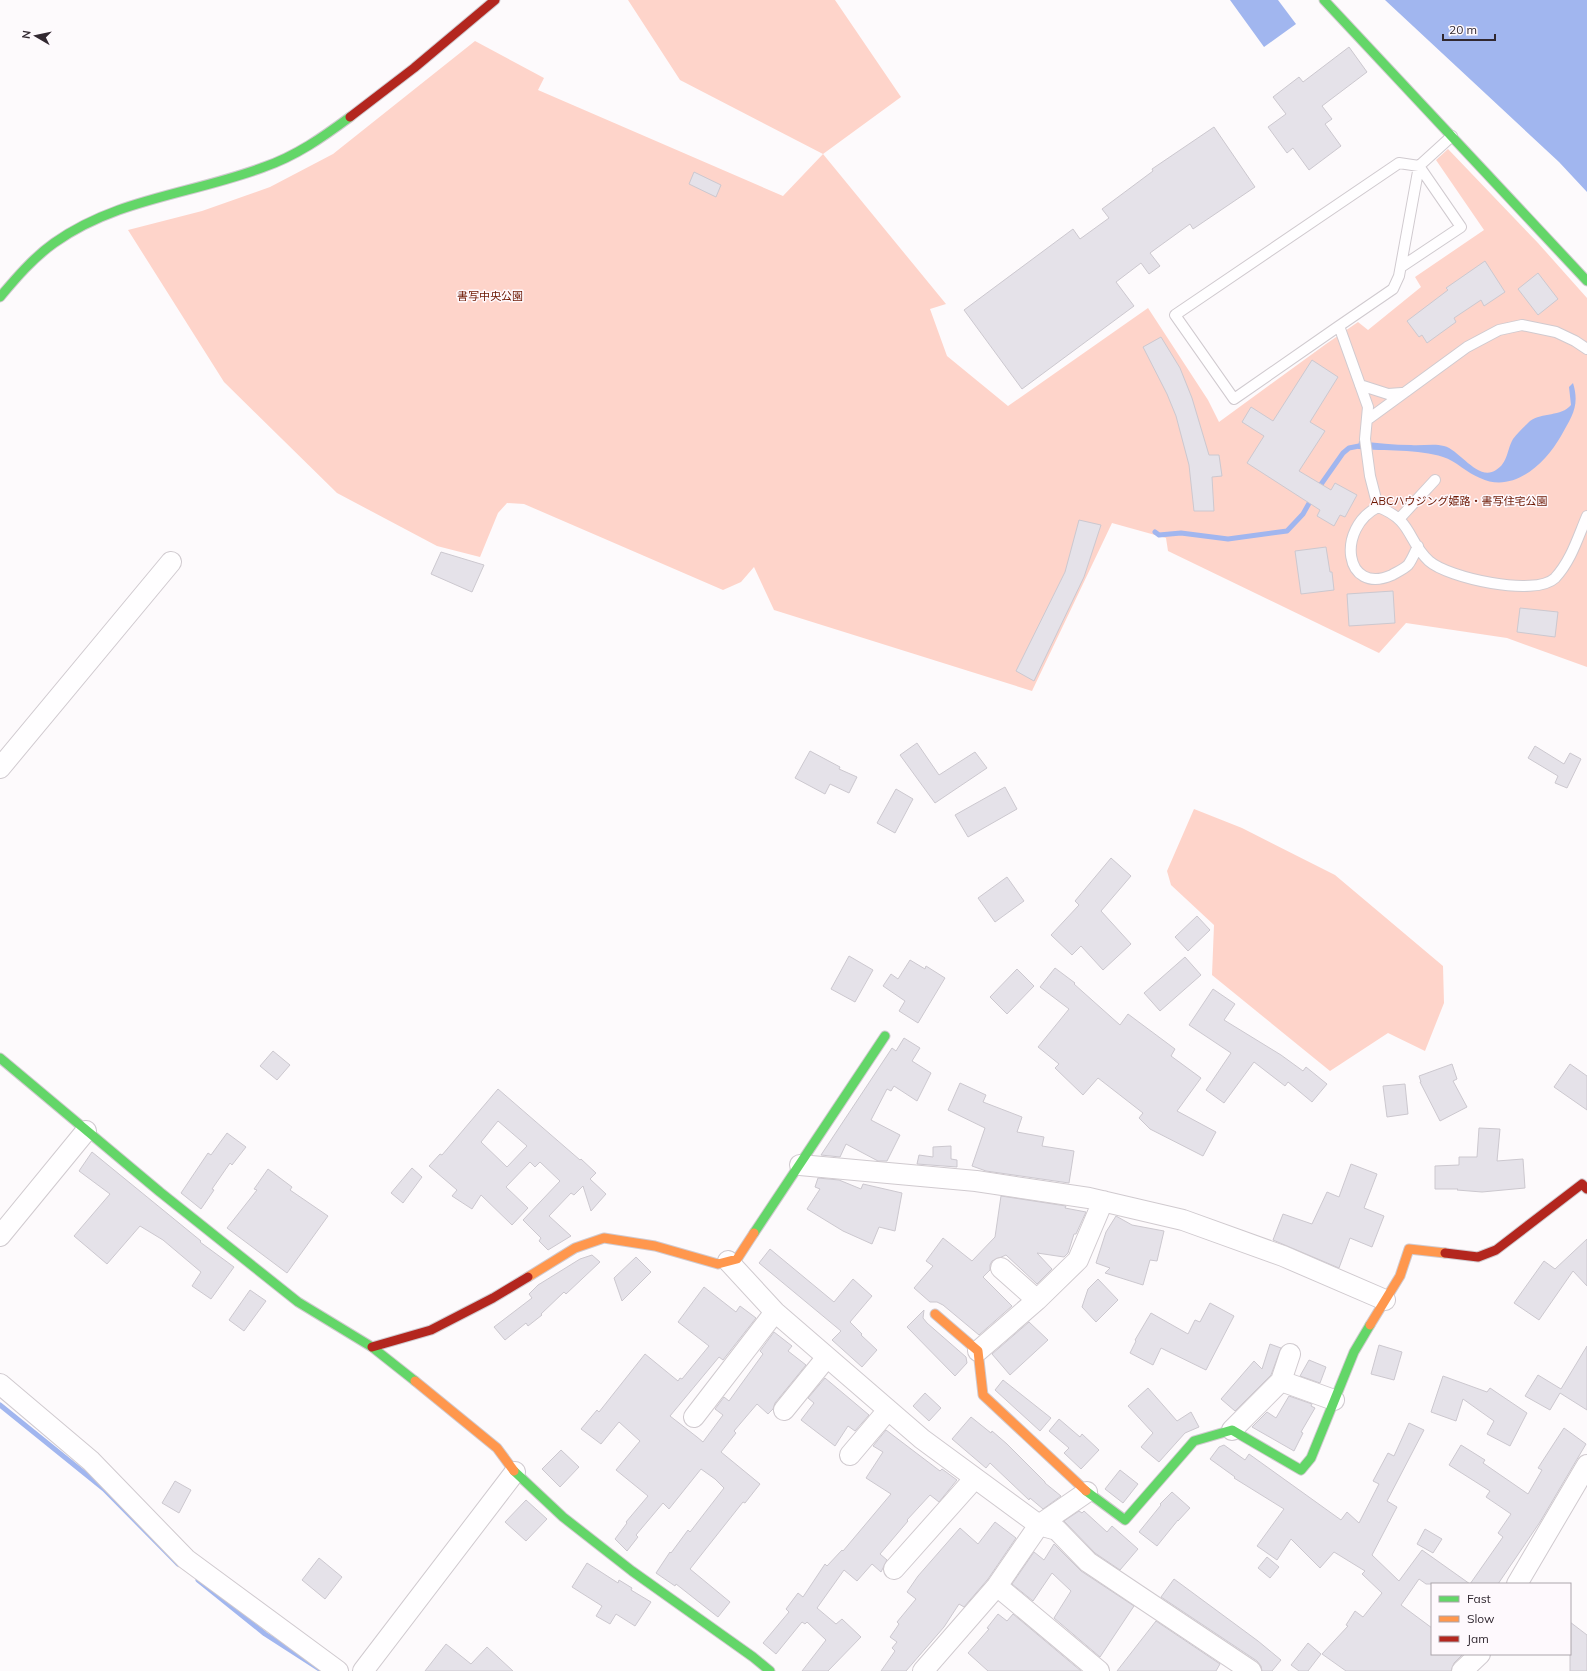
<svg xmlns="http://www.w3.org/2000/svg" width="1587" height="1671" font-family="Mulish,'Noto Sans JP',sans-serif">
  <rect width="100%" height="100%" fill="#fdfafc"/>
  <!-- green -->
  <path fill="#fed4ca" d="M628,0H835L901,97L823,154L946,304L930,309L947,356L1008,406L1148,308L1208,400L1219,422L1326,344L1358,322L1368,330L1421,287L1415,277L1484,230L1436,160L1448,149L1538,243L1587,298V667L1507,638L1406,623L1379,653L1168,551L1166,538L1112,523L1032,691L774,610L754,567L741,582L723,590L524,504L507,503L498,513L480,557L437,546L337,493L224,382L128,230L202,211L270,187L333,154L475,41L544,78L538,90L783,196L823,154L680,80Z
    M1194,809L1242,828L1335,875L1443,966L1444,1003L1425,1051L1388,1033L1330,1071L1212,975L1214,925L1171,885L1167,871Z"/>
  <!-- water -->
  <path fill="#a1b6ef" d="M1230,0H1278L1296,24L1264,47Z
    M1385,0H1587V192L1559,162Z
    M1573,383C1580,406 1572,416 1561,436C1545,464 1513,494 1480,478C1467,473 1456,461 1443,457C1419,449 1384,451 1358,449L1359,441C1376,443 1394,445 1411,445C1422,446 1434,443 1444,446C1460,450 1478,482 1496,470C1508,463 1507,449 1513,439C1518,432 1524,427 1530,421C1542,412 1561,417 1571,405L1569,387Z"/>
  <g fill="none" stroke-linecap="round" stroke-linejoin="round">
    <!-- stream -->
    <path stroke="#a1b6ef" stroke-width="5" d="M1317,490L1343,453L1349,448L1359,446
      M1155,532L1159,535L1181,533L1228,539L1287,531L1303,514L1312,498
      M0,1405L104,1489L178,1564
      M198,1580L265,1634L321,1670"/>
  </g>
  <!-- building -->
  <path fill="#e5e2e9" stroke="#ccc8cf" fill-rule="evenodd" d="M1349,47L1367,72L1322,106L1332,119L1325,124L1341,146L1309,170L1293,148L1287,153L1268,127L1286,114L1273,97L1299,77L1303,82Z
    M1214,127L1255,187L1193,229L1190,224L1150,253L1160,266L1149,274L1141,263L1116,282L1134,306L1022,389L964,310L1073,229L1080,239L1109,218L1102,209L1153,171L1152,169Z
    M694,172L721,185L716,197L689,184Z
    M1485,261L1505,292L1484,306L1481,300L1454,318L1456,322L1427,343L1422,335L1419,337L1407,321L1448,290L1446,288Z
    M1538,273L1558,299L1538,315L1518,289Z
    M1161,337L1180,368L1192,398L1209,455H1219L1222,476L1212,477L1214,511H1194L1189,465L1176,416L1167,394L1143,347Z
    M1312,360L1338,377L1310,422L1325,431L1299,471L1331,490L1335,483L1357,495L1345,517L1340,515L1334,526L1317,516L1320,510L1247,463L1264,436L1242,422L1251,407L1273,421Z
    M1079,520L1101,525L1084,577L1034,681L1016,671L1065,572Z
    M1326,547L1330,572H1332L1334,590L1301,594L1295,551Z
    M441,552L484,565L472,592L431,574Z
    M1393,591L1395,623L1349,626L1347,594Z
    M1520,608L1558,612L1555,637L1517,632Z
    M917,743L939,775L975,752L987,768L935,803L900,755Z
    M1535,746L1564,764L1570,753L1581,759L1567,788L1555,783L1558,776L1528,758Z
    M810,751L840,767L839,769L857,777L849,793L830,784L825,794L795,778Z
    M1005,787L1017,809L968,837L955,815Z
    M896,789L913,799L895,833L877,823Z
    M1111,858L1131,876L1101,911L1131,944L1103,970L1081,946L1072,955L1051,935L1079,905L1075,901Z
    M1007,877L1024,901L995,922L978,898Z
    M1197,916L1210,930L1188,951L1175,937Z
    M849,956L873,970L855,1002L831,989Z
    M1185,957L1201,975L1160,1011L1144,993Z
    M910,960L925,969L926,966L945,978L918,1023L899,1011L905,1001L883,986L891,974L898,979Z
    M1055,968L1075,983L1074,984L1120,1025L1128,1014L1175,1049L1171,1056L1201,1078L1177,1111L1216,1132L1203,1156L1150,1129L1139,1118L1143,1113L1098,1078L1083,1095L1055,1068L1059,1064L1038,1047L1069,1009L1040,987Z
    M1017,969L1034,986L1007,1014L990,997Z
    M1213,989L1235,1004L1224,1020L1281,1055L1303,1071L1306,1067L1327,1084L1312,1102L1288,1082L1285,1086L1254,1062L1224,1103L1206,1090L1231,1053L1189,1025Z
    M904,1038L920,1048L912,1061L931,1073L917,1101L894,1086L891,1091L887,1089L871,1120L900,1135L887,1161H878L846,1144L840,1157L821,1155L892,1048L896,1051Z
    M273,1051L290,1065L277,1080L260,1066Z
    M1452,1064L1457,1079L1453,1081L1467,1107L1440,1121L1420,1082H1421L1419,1076Z
    M1570,1064L1587,1076V1110L1554,1087Z
    M960,1083L986,1095L983,1102L1022,1117L1017,1132L1044,1137L1042,1146L1074,1151L1069,1183L986,1171L972,1166L985,1128L948,1110Z
    M1405,1084L1408,1114L1387,1117L1383,1086Z
    M498,1089L580,1160L581,1159L596,1173L590,1179L606,1194L591,1211L583,1186L574,1195L571,1193L549,1216L571,1236L548,1250L539,1241L541,1238L523,1220L560,1181L540,1162L535,1167L530,1162L506,1187L528,1208L512,1225L481,1195L472,1209L452,1196L457,1190L429,1166L440,1154L442,1155ZM498,1121L527,1146L507,1167L481,1142Z
    M1479,1128L1500,1129L1497,1161L1523,1159L1525,1188L1482,1192L1457,1190L1458,1189H1435V1166L1459,1165V1157H1477Z
    M227,1133L246,1147L232,1165L230,1163L212,1189L214,1190L201,1209L181,1193L208,1153L211,1155Z
    M951,1146V1159L957,1160V1167L917,1164L919,1155L933,1157V1147Z
    M92,1152L201,1241L200,1242L234,1267L211,1299L192,1286L201,1272L163,1240L140,1226L107,1264L74,1236L110,1194L79,1171Z
    M1351,1164L1377,1174L1364,1208L1384,1216L1372,1247L1350,1238L1339,1268L1273,1240L1283,1214L1312,1224L1327,1192L1339,1197Z
    M412,1168L422,1177L403,1203L391,1193Z
    M268,1169L292,1187L290,1190L328,1216L287,1273L227,1228L257,1190L254,1189Z
    M818,1178L839,1180L861,1189L863,1184L902,1193L895,1231L879,1227L872,1244L843,1231L807,1209L820,1189L815,1187Z
    M1001,1196L1066,1206L1065,1208L1086,1212L1076,1234H1074L1068,1253L1064,1257L1037,1253L1052,1269L1037,1284L1006,1255L992,1261L990,1265V1270L983,1277L1012,1306L979,1335L943,1305L937,1302H930L914,1288L933,1266L926,1261L943,1238L972,1261L995,1237Z
    M1116,1216L1132,1225L1164,1231L1157,1261L1150,1260L1143,1285L1105,1273L1110,1268L1096,1263L1106,1232Z
    M1587,1239V1286L1573,1271L1539,1320L1514,1303L1544,1261L1555,1269Z
    M770,1249L834,1302L853,1279L872,1296L850,1322L862,1334L861,1335L877,1350L862,1367L832,1340L841,1331L759,1263Z
    M592,1255L600,1262L566,1294L564,1292L541,1314L542,1315L528,1326L526,1323L505,1340L494,1327L532,1298L529,1294L538,1285L580,1259Z
    M636,1257L651,1272L622,1301L614,1278Z
    M1098,1279L1118,1300L1096,1322L1082,1307L1088,1289Z
    M704,1287L736,1312L740,1306L756,1318L723,1360L719,1357L670,1416L697,1437L703,1442L723,1415L715,1409L724,1397L729,1401L763,1354L760,1351L774,1332L792,1346L788,1351L806,1365L775,1403L773,1409L768,1414L757,1404L734,1431L736,1433L721,1452L760,1484L745,1503L743,1502L690,1569L730,1602L718,1617L676,1584L675,1586L656,1573L670,1552L671,1553L688,1530L690,1532L724,1488L715,1479L701,1469L669,1509L663,1503L636,1535L638,1537L627,1551L615,1539L627,1523L626,1522L648,1496L616,1470L640,1441L619,1422L601,1444L581,1429L597,1410L599,1412L645,1354L678,1381L680,1378L682,1379L709,1346L678,1322Z
    M250,1290L266,1301L244,1331L229,1320Z
    M1210,1303L1234,1316L1206,1370L1161,1348L1153,1365L1130,1353L1136,1341L1135,1340L1151,1313L1188,1334L1195,1320L1200,1322Z
    M924,1310L923,1318L927,1323L966,1357L967,1363L955,1376L907,1327Z
    M1029,1322L1048,1340L1010,1375L992,1354Z
    M1270,1344L1281,1348L1271,1375L1235,1411L1221,1399L1254,1361L1262,1369Z
    M1379,1345L1402,1352L1394,1380L1371,1374Z
    M1587,1346V1410L1560,1393L1550,1410L1525,1396L1538,1375L1561,1389Z
    M1309,1360L1326,1367L1320,1383L1300,1376Z
    M1443,1376L1487,1392L1490,1388L1527,1413L1510,1446L1487,1434L1494,1421L1463,1399L1456,1421L1431,1412Z
    M825,1378L869,1415L855,1431L848,1426L835,1446L801,1420L814,1403L808,1398Z
    M1003,1380L1051,1418L1040,1431L995,1390Z
    M1148,1388L1177,1421L1191,1412L1199,1427L1185,1433L1159,1462L1141,1447L1153,1433L1128,1406Z
    M925,1393L941,1408L929,1421L913,1406Z
    M1289,1396L1312,1404L1311,1406L1315,1408L1301,1432L1303,1433L1294,1451L1252,1427L1267,1412L1276,1418Z
    M971,1417L991,1433L992,1431L1007,1444L1045,1482V1483L1061,1496L1043,1509L1030,1498L1029,1500L990,1463L986,1468L952,1439Z
    M1059,1419L1080,1437L1082,1434L1099,1450L1081,1469L1064,1453L1069,1448L1049,1431Z
    M1409,1423L1424,1430L1387,1501L1397,1507L1372,1555L1399,1581L1422,1550L1470,1584L1503,1537L1498,1533L1511,1514L1486,1497L1490,1491L1449,1465L1461,1445L1485,1460L1483,1463L1528,1494L1542,1470L1538,1468L1564,1428L1586,1444L1540,1522L1498,1584H1426L1419,1579L1401,1605L1432,1628V1654H1463L1454,1663L1451,1671H1346L1322,1654L1348,1626L1346,1625L1355,1611L1363,1617L1382,1593L1362,1574L1365,1571L1334,1552L1320,1568L1291,1539L1277,1560L1257,1546L1284,1509L1234,1478L1235,1477L1210,1459L1219,1447L1224,1445L1245,1460L1249,1454L1341,1520L1347,1512L1359,1523L1379,1484L1373,1481L1388,1453L1394,1456Z
    M886,1430L940,1471L942,1469L957,1480L939,1502L930,1495L907,1520L908,1521L880,1554L887,1560L881,1572L872,1564L857,1581L844,1570L817,1608L836,1624L842,1619L861,1637L828,1671H802L826,1640L807,1622L805,1624L802,1622L776,1654L763,1643L789,1612L786,1609L798,1593L803,1597L825,1564L827,1566L842,1550L843,1551L891,1494L866,1478L883,1452L873,1446Z
    M561,1450L579,1467L560,1487L542,1469Z
    M1120,1470L1138,1484L1123,1503L1105,1489Z
    M175,1481L191,1490L179,1513L162,1503Z
    M1172,1492L1190,1508L1178,1521V1520L1157,1546L1139,1532L1161,1505L1160,1504Z
    M526,1500L547,1519L526,1541L505,1522Z
    M1079,1511L1082,1513L1084,1511L1107,1532L1112,1526L1138,1549L1120,1570L1095,1553L1064,1521Z
    M995,1522L1016,1538L988,1579L964,1607L959,1604L944,1627L906,1671H881L895,1651L892,1648L897,1642L890,1637L899,1624L897,1622L916,1599L907,1592L918,1576L960,1528L978,1544Z
    M1425,1529L1442,1539L1433,1553L1417,1544Z
    M1054,1544L1081,1571L1134,1606L1100,1657L1054,1618L1071,1591L1052,1573L1033,1601L1012,1584L1034,1552L1044,1560Z
    M1267,1557L1279,1567L1270,1578L1258,1568Z
    M319,1558L342,1577L325,1599L302,1580Z
    M587,1563L618,1583L619,1580L632,1588L631,1590L651,1602L635,1626L616,1614L610,1624L596,1616L602,1606L572,1587Z
    M1174,1579L1258,1641L1281,1660L1272,1671H1262L1261,1666L1257,1661L1161,1597Z
    M998,1614L1007,1621L1013,1614L1081,1671H988L968,1653L989,1629L987,1628Z
    M1156,1621L1220,1664L1216,1671H1117Z
    M1570,1622L1587,1635V1671H1570Z
    M1308,1643L1321,1654L1308,1671H1299L1291,1665Z
    M446,1644L471,1664L487,1647L513,1671H425Z"/>
  <g fill="none" stroke-linecap="round" stroke-linejoin="round">
    <!-- lane casing -->
    <g stroke="#d0cacf" stroke-width="12">
      <path id="lane" d="M1401,267L1461,227L1419,166L1452,136
        M1339,326L1234,399L1175,315L1399,163L1419,166L1399,276L1393,289L1339,326L1368,407L1365,439L1370,476L1378,507C1413,520 1407,541 1429,561C1448,578 1535,597 1555,578C1571,561 1578,537 1587,516
        M1360,385L1388,394L1402,393
        M1367,420L1467,347L1499,330L1522,325L1556,332L1575,341L1587,349
        M1378,507C1336,528 1344,596 1392,575C1397,572 1404,569 1408,565C1412,560 1415,552 1418,546
        M1399,519L1435,480"/>
    </g>
    <!-- street casing -->
    <g stroke="#d0cacf" stroke-width="22">
      <path id="street" d="M0,768L171,562
        M800,1165L976,1181L1089,1198L1183,1220L1283,1256L1385,1300
        M0,1236L86,1131
        M728,1261L775,1312L922,1439L1039,1525L1057,1530L1088,1562L1251,1671
        M1001,1268L1037,1300
        M978,1351L1037,1300L1078,1260L1103,1201
        M1281,1381L1334,1400
        M0,1384L91,1461L186,1559L338,1671
        M784,1410L827,1357
        M694,1417L775,1312
        M1232,1430L1281,1381L1290,1354
        M850,1455L888,1410
        M894,1569L975,1478
        M1517,1584L1587,1465
        M997,1586L1099,1671
        M363,1671L515,1472
        M923,1671L997,1586L1039,1525L1087,1492
        M1462,1671L1480,1654"/>
    </g>
    <!-- fast casing -->
    <g stroke="#d0cacf" stroke-width="11">
      <path id="fast" d="M1324,0L1587,281
        M0,297C16,278 33,258 54,243C117,198 193,194 264,167C296,156 323,137 350,117
        M0,1058L160,1192L298,1302L372,1347L415,1381
        M754,1233L885,1036
        M514,1471L563,1517L632,1571L753,1657L770,1671
        M1086,1491L1125,1520L1194,1441L1232,1430L1301,1470L1311,1458L1354,1352L1370,1325"/>
    </g>
    <!-- slow casing -->
    <g stroke="#d0cacf" stroke-width="11">
      <path id="slow" d="M528,1277L575,1248L604,1238L655,1246L718,1264L737,1259L754,1233
        M935,1314L978,1351L983,1395L1086,1491
        M1370,1325L1400,1276L1409,1249L1445,1253
        M415,1381L497,1448L514,1471"/>
    </g>
    <!-- jam casing -->
    <g stroke="#d0cacf" stroke-width="11">
      <path id="jam" d="M350,117L414,68L495,0
        M1445,1253L1478,1257L1496,1250L1582,1184L1587,1189
        M372,1347L431,1330L493,1298L528,1277"/>
    </g>
    <!-- lane -->
    <use href="#lane" stroke="#fffeff" stroke-width="10"/>
    <!-- street -->
    <use href="#street" stroke="#fffeff" stroke-width="20"/>
    <!-- fast -->
    <use href="#fast" stroke="#63d668" stroke-width="9"/>
    <!-- slow -->
    <use href="#slow" stroke="#ff974d" stroke-width="9"/>
    <!-- jam -->
    <use href="#jam" stroke="#b3261e" stroke-width="9"/>
  </g>
  <g text-anchor="middle" dominant-baseline="central" stroke-width="3" stroke-linejoin="round" paint-order="stroke">
    <!-- park labels -->
    <g font-size="11" fill="#6c1600" stroke="#fef9fd">
      <text x="490" y="296">書写中央公園</text>
      <text x="1459" y="501">ABCハウジング姫路・書写住宅公園</text>
    </g>
  </g>
  <!-- legend -->
  <rect x="1431" y="1583" width="140" height="72" fill="#fef9fd" stroke="#aca5ab"/>
  <rect x="1439" y="1596" width="20" height="6" fill="#63d668" stroke="#aca5ab"/>
  <text x="1467" y="1603" font-size="12" fill="#312830">Fast</text>
  <rect x="1439" y="1616" width="20" height="6" fill="#ff974d" stroke="#aca5ab"/>
  <text x="1467" y="1623" font-size="12" fill="#312830">Slow</text>
  <rect x="1439" y="1636" width="20" height="6" fill="#b3261e" stroke="#aca5ab"/>
  <text x="1467" y="1643" font-size="12" fill="#312830">Jam</text>
  <!-- north arrow -->
  <g transform="translate(36 36) rotate(279)" stroke="#fef9fd" stroke-width="3" paint-order="stroke">
  <path d="M0-3L7 15L0 10L-7 15Z" fill="#312830"/>
  <text y="-6" font-size="11" font-weight="bold" text-anchor="middle" fill="#312830">N</text>
  </g>
  <!-- scale -->
  <path d="M1443 34v6h52v-6" fill="none" stroke="#312830" stroke-width="2"/>
  <text x="1449" y="34" font-size="12" fill="#312830" stroke="#fef9fd" stroke-width="3" paint-order="stroke">20 m</text>
</svg>
